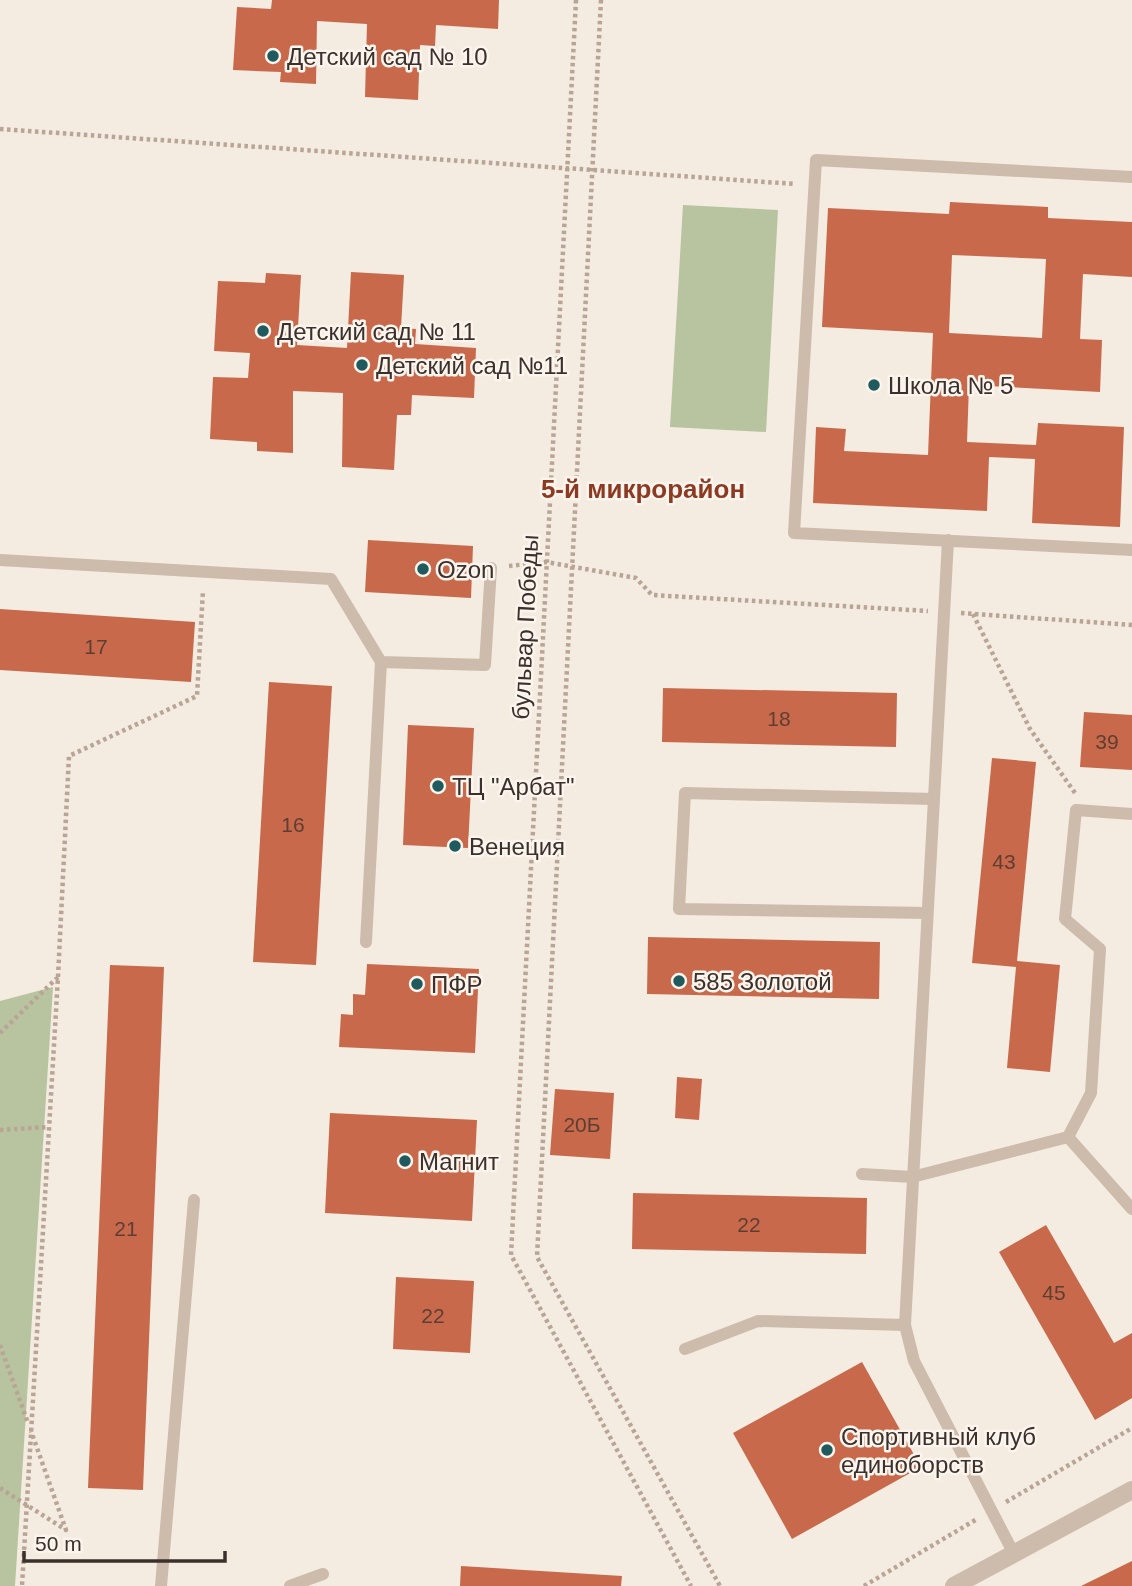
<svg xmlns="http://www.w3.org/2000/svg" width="1132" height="1586" font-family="Arial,sans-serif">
  <rect width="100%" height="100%" fill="#f4ebe1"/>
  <!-- green -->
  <path fill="#b8c4a0" d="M683,205L778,210L766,432L670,427Z
    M53,987L15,1586H0V1001Z"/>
  <!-- building -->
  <path fill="#c8694b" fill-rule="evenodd" d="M272,0H499L498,29L436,25L435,46L420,45L418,100L365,97L367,24L317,21L316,84L280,82L281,72L233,70L237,7L271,9Z
    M950,202L1048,207V218L1132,222V277L1083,274L1080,339L1102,340L1100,392L969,385L967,442L1036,445L1038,423L1124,427L1120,527L1032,523L1035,459L989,457L987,511L813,503L816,427L846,429L844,451L928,455L933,333L822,327L828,208L949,214ZM952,255L1046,259L1042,338L949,333Z
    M351,272L404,275L401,328L416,329L415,344L476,348L474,398L412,395L411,415H397L394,470L342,467L343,393L293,391V453L257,451V442L210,439L213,377L248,378L250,353L214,351L218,281L265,283L266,273L301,275L297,345L347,348Z
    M368,540L473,546L471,598L365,592Z
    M0,609L195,622L191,682L0,670Z
    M269,682L332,686L316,965L253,962Z
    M663,688L897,693L896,747L662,742Z
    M1084,712L1132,715V770L1080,767Z
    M408,725L474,728L468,848L403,845Z
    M992,758L1036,762L1017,961L1060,965L1050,1072L1007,1068L1016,967L972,963Z
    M648,937L880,942L879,999L647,994Z
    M367,964L479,969L475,1053L339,1047L341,1014L353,1015V994L365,995Z
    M110,965L164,967L143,1490L88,1488Z
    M677,1077L702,1079L699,1120L675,1118Z
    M555,1089L614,1093L610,1159L550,1155Z
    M330,1113L477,1120L472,1221L325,1213Z
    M633,1193L867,1198L866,1254L632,1249Z
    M1046,1225L1114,1343L1132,1333V1398L1095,1420L999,1252Z
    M396,1277L474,1281L470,1353L393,1349Z
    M862,1362L921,1467L792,1539L733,1433Z
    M1132,1561V1586H1081Z
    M461,1566L622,1576L621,1586H460Z"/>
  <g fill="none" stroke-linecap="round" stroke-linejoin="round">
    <!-- path -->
    <path stroke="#b9a596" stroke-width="4.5" stroke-dasharray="3.5 3.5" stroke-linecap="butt" d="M576,0L511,1255L691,1586
      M601,0L537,1257L720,1586
      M0,129L795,184
      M509,566L546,562L636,578L652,595L928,611
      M961,613L1132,625
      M973,614L1030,729L1075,793
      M58,977L69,756L197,696L203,590
      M0,1033L58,977L22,1586
      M0,1130L48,1127
      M0,1345L28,1423
      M0,1488L66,1530L31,1431
      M1006,1502L1132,1428
      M864,1586L977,1519"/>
    <!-- service -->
    <path stroke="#cdbbac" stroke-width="12" d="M1132,177L816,160L794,533L1132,550
      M0,560L331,579L381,662L485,665L491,568
      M934,799L948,540
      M927,913L679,909L685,793L934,799L905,1325L914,1361L1014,1554
      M366,942L381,662
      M1068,1137L1091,1093L1100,949L1065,919L1076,810L1132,814
      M862,1174L912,1177L1068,1137L1132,1209
      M685,1349L758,1321L905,1325
      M161,1586L194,1200
      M290,1586L323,1574"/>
    <!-- tertiary -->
    <path stroke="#cdbbac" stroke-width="18" d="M954,1586L1132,1490"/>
  </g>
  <!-- markers -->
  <g fill="#1f5a5e" stroke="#fbf5ee" stroke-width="2.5">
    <circle cx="273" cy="56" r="7"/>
    <circle cx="263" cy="331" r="7"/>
    <circle cx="362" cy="365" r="7"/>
    <circle cx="874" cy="385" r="7"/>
    <circle cx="423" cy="569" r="7"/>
    <circle cx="438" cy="786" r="7"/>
    <circle cx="455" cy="846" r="7"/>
    <circle cx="679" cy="981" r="7"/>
    <circle cx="417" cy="984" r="7"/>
    <circle cx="405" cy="1161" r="7"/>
    <circle cx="827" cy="1450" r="7"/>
  </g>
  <g text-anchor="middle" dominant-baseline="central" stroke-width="5" stroke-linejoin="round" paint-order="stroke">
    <!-- number labels -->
    <g font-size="21" fill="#5e3e33">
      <text x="96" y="646">17</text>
      <text x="779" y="718">18</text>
      <text x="1107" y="741">39</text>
      <text x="293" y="824">16</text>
      <text x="1004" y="861">43</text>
      <text x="582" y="1124">20Б</text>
      <text x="749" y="1224">22</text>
      <text x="126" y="1228">21</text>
      <text x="1054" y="1292">45</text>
      <text x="433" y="1315">22</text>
    </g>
    <!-- poi labels -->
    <g font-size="24" fill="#3b302b" stroke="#fbf5ee" text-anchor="start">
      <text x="287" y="56">Детский сад № 10</text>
      <text x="277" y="331">Детский сад № 11</text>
      <text x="376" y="365">Детский сад №11</text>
      <text x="888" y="385">Школа № 5</text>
      <text x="437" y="569">Ozon</text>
      <text x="452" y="786">ТЦ "Арбат"</text>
      <text x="469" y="846">Венеция</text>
      <text x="693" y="981">585 Золотой</text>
      <text x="431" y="984">ПФР</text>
      <text x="419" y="1161">Магнит</text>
      <text x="841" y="1436">Спортивный клуб<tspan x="841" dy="28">единоборств</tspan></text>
    </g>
    <!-- street labels -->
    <g font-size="24" fill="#3b302b" stroke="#fbf5ee">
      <text transform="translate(525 627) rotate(-87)">бульвар Победы</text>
    </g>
    <!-- neighbourhood labels -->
    <g font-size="26" font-weight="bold" fill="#8c3b22" stroke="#fbf5ee">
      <text x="643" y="489">5-й микрорайон</text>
    </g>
  </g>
  <!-- scale -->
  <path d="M24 1551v10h201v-10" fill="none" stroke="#3b302b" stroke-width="3.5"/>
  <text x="35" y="1551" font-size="21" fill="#3b302b" stroke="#fbf5ee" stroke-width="5" paint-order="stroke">50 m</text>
</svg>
